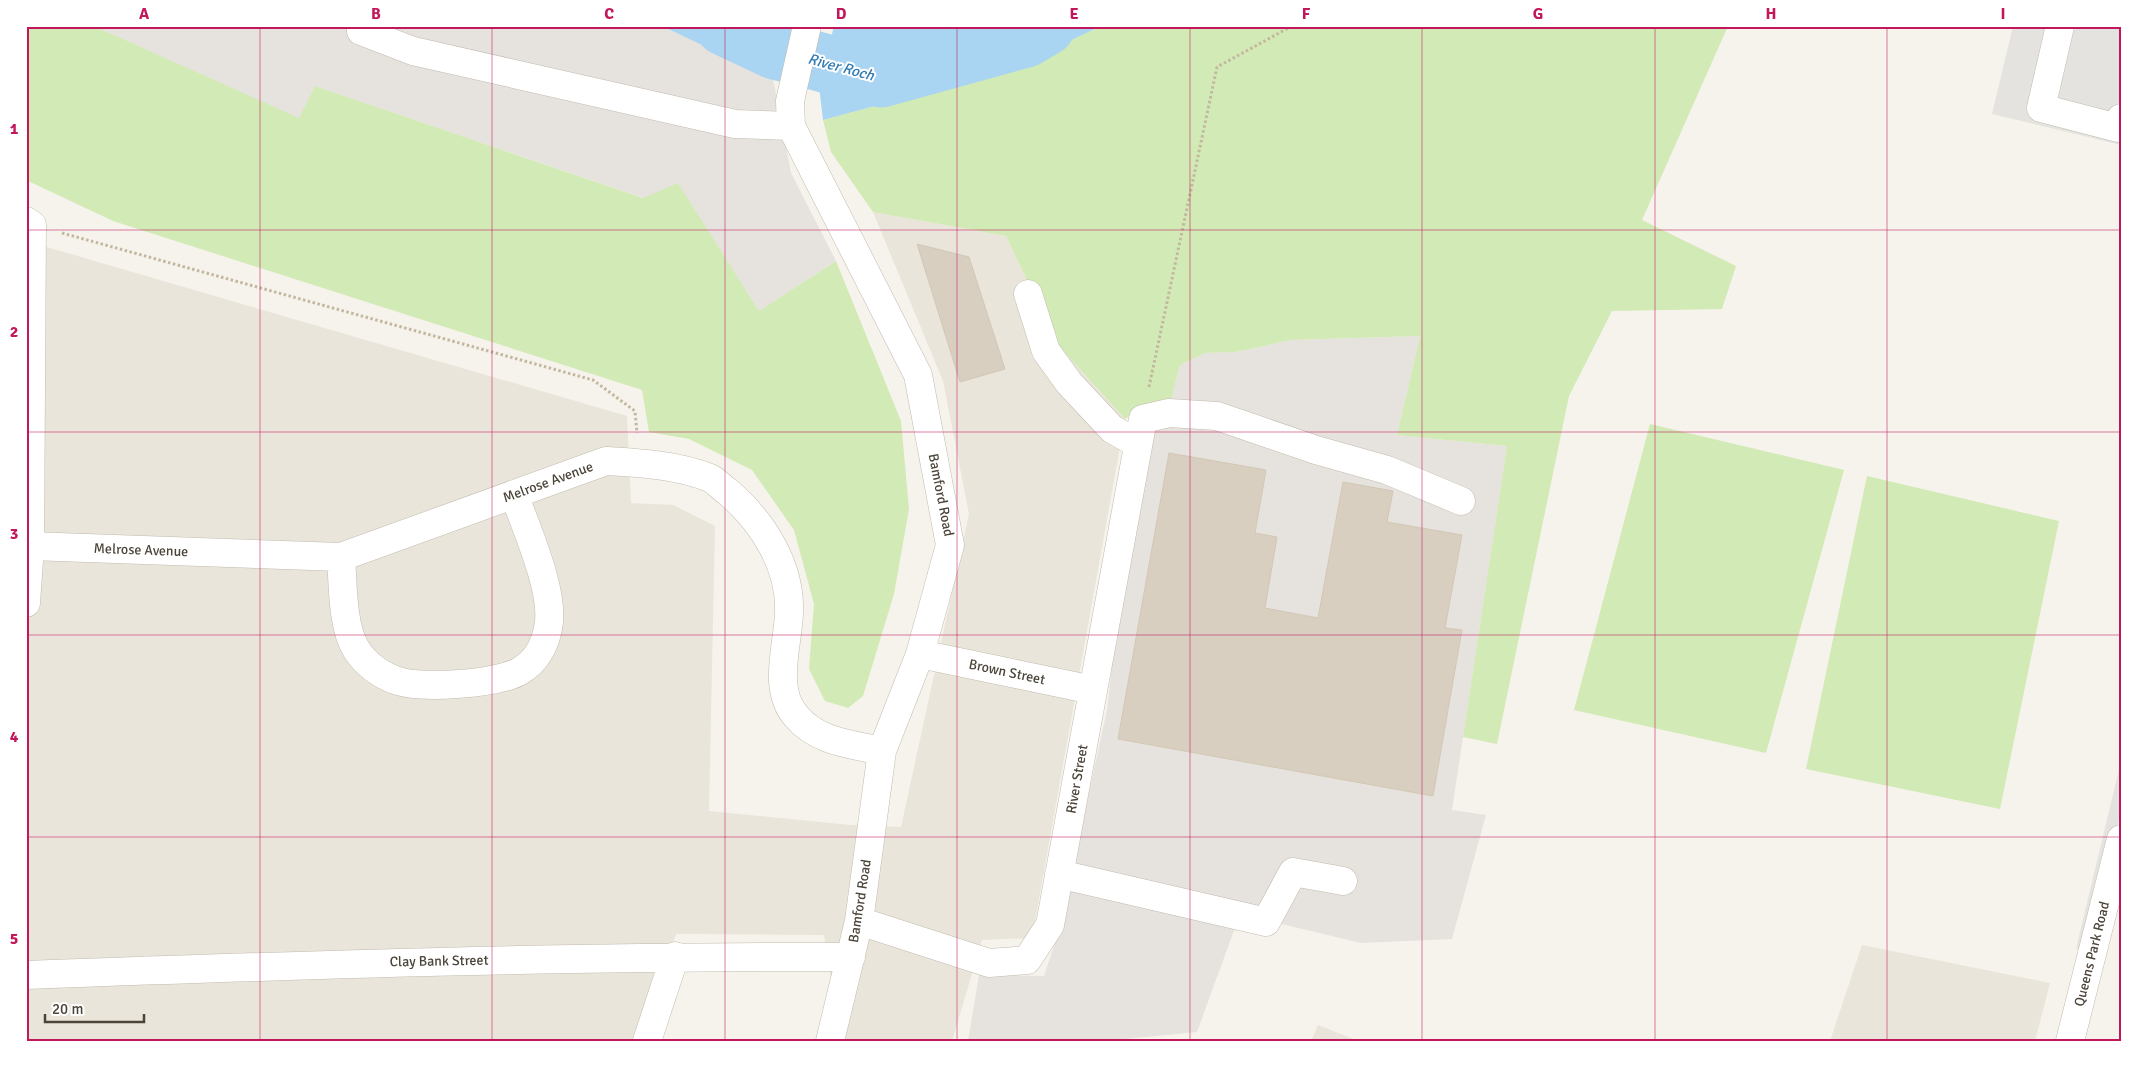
<svg xmlns="http://www.w3.org/2000/svg" width="2147" height="1067" font-family="Signika,sans-serif">
  <rect width="100%" height="100%" fill="#f6f3ec"/>
  <!-- residential -->
  <path fill="#eae5da" d="M873,212L1006,236L1058,345L1125,419L1032,938L982,940L952,1041H841L824,935L676,934L640,1041H26V241L627,416L631,503L673,505L715,526L709,811L851,825L901,827L969,514L943,381Z
    M1862,945L2050,983L2035,1041H1830Z
    M1318,1025L1359,1041H1311Z"/>
  <!-- industrial -->
  <path fill="#e6e2dd" d="M94,26H662L773,79L791,173L836,261L759,311L678,184L644,198L315,86L299,119Z
    M1420,336L1397,435L1507,446L1452,810L1486,815L1452,939L1361,943L1240,914L1197,1032L1125,1039L1124,1041H968L979,975L1044,976L1059,931L1107,710L1142,407L1170,405L1180,365L1205,353L1236,352L1291,340Z"/>
  <!-- green -->
  <path fill="#d2eab5" d="M26,26H94L299,118L315,86L643,198L678,183L759,311L836,261L901,421L909,509L894,594L863,696L848,708L825,701L809,669L814,604L794,530L752,470L689,439L649,432L642,390L113,221L26,180Z
    M1101,26H1728L1642,220L1736,266L1722,309L1612,311L1569,396L1497,744L1463,737L1507,446L1397,435L1420,336L1291,340L1236,352L1205,353L1180,365L1170,405L1142,407L1125,419L1058,345L1006,236L873,212L831,152L823,120L1011,69Z
    M1650,424L1844,470L1766,753L1574,710Z
    M1867,476L2059,521L2000,809L1806,769Z"/>
  <!-- parking -->
  <path fill="#e5e3e0" d="M2013,26H2121V145L1992,114Z
    M2121,761V811L2087,951L2076,949Z"/>
  <!-- water -->
  <path fill="#a9d4f2" d="M662,26H785L773,79Z
    M834,26H1101L1011,69L823,120L819,86Z"/>
  <g fill="none" stroke-linecap="round" stroke-linejoin="round">
    <!-- river -->
    <path stroke="#a9d4f2" stroke-width="59" d="M724,26L775,50L881,78L1026,38L1046,26"/>
  </g>
  <!-- building -->
  <path fill="#d8cfc1" stroke="#d3c7b4" d="M917,244L969,257L1005,369L960,382Z
    M1169,453L1266,470L1255,533L1277,537L1265,608L1318,618L1343,482L1393,491L1387,522L1462,535L1445,628L1462,630L1433,796L1118,739Z"/>
  <g fill="none" stroke-linecap="round" stroke-linejoin="round">
    <!-- minor casing -->
    <g stroke="#c2bbae" stroke-width="29">
      <path id="minor" d="M807,26L790,101L791,126L918,375L950,545L920,654L882,751L859,921L830,1041
        M2060,26L2041,108L2118,128L2121,118
        M361,31L413,51L735,124L791,126
        M26,221L32,225L30,546L26,603
        M1028,294L1046,351L1069,383L1112,429L1138,444
        M30,546L341,557L606,461C641,463 677,465 710,478C716,481 722,488 728,492C763,522 791,566 789,613C788,645 772,689 796,716C817,742 851,744 882,751
        M341,557C343,584 342,626 356,649C365,664 382,676 398,681C422,689 498,684 520,671C536,662 545,645 548,628C556,594 526,528 514,494
        M920,654L1093,690
        M1059,874L1266,922L1293,872L1343,881
        M859,921L989,963L1027,960L1050,925L1143,419L1169,413L1217,416L1316,450L1387,470L1461,501
        M26,975C301,965 576,956 851,957
        M647,1041L675,956
        M2070,1041L2121,839"/>
    </g>
    <!-- path -->
    <path stroke="#c4b79f" stroke-width="3" stroke-dasharray="2.5 2.5" stroke-linecap="butt" d="M62,233L593,380L635,411L637,433
      M1149,387L1217,67L1292,26"/>
    <!-- minor -->
    <use href="#minor" stroke="#fff" stroke-width="28"/>
  </g>
  <!-- grid -->
  <path fill="none" stroke="#c2185b" stroke-width="1" stroke-opacity="0.55" d="M260,26V1041M492,26V1041M725,26V1041M957,26V1041M1190,26V1041M1422,26V1041M1655,26V1041M1887,26V1041M26,230H2121M26,432H2121M26,635H2121M26,837H2121"/>
  <g text-anchor="middle" dominant-baseline="central" stroke-width="4" stroke-linejoin="round" paint-order="stroke">
    <!-- street labels -->
    <g font-size="14" fill="#4b4439" stroke="#fff">
      <text transform="translate(548 482) rotate(-20)">Melrose Avenue</text>
      <text transform="translate(941 495) rotate(79)">Bamford Road</text>
      <text transform="translate(141 550) rotate(2)">Melrose Avenue</text>
      <text transform="translate(1007 672) rotate(12)">Brown Street</text>
      <text transform="translate(1077 779) rotate(-80)">River Street</text>
      <text transform="translate(860 901) rotate(-81)">Bamford Road</text>
      <text transform="translate(2092 954) rotate(-76)">Queens Park Road</text>
      <text transform="translate(439 961) rotate(-1)">Clay Bank Street</text>
    </g>
    <!-- water labels -->
    <g font-size="15" font-style="italic" fill="#2e7ab2" stroke="#fff">
      <text transform="translate(841 67) rotate(15)">River Roch</text>
    </g>
  </g>
  <!-- border -->
  <rect width="2147" height="1067" fill="none" stroke="#ffffff" stroke-width="55"/>
  <!-- scale -->
  <path d="M45 1014v8h99v-8" fill="none" stroke="#4b4439" stroke-width="2.5"/>
  <text x="52" y="1014" font-size="15" fill="#4b4439" stroke="#ffffff" stroke-width="4" paint-order="stroke">20 m</text>
  <rect x="28" y="28" width="2092" height="1012" fill="none" stroke="#c2185b" stroke-width="2"/>
  <g font-size="16" text-anchor="middle" font-weight="bold" fill="#c2185b">
    <text x="144" y="19">A</text>
    <text x="376" y="19">B</text>
    <text x="609" y="19">C</text>
    <text x="841" y="19">D</text>
    <text x="1074" y="19">E</text>
    <text x="1306" y="19">F</text>
    <text x="1538" y="19">G</text>
    <text x="1771" y="19">H</text>
    <text x="2003" y="19">I</text>
    <text x="14" y="134">1</text>
    <text x="14" y="337">2</text>
    <text x="14" y="539">3</text>
    <text x="14" y="742">4</text>
    <text x="14" y="944">5</text>
  </g>
</svg>
